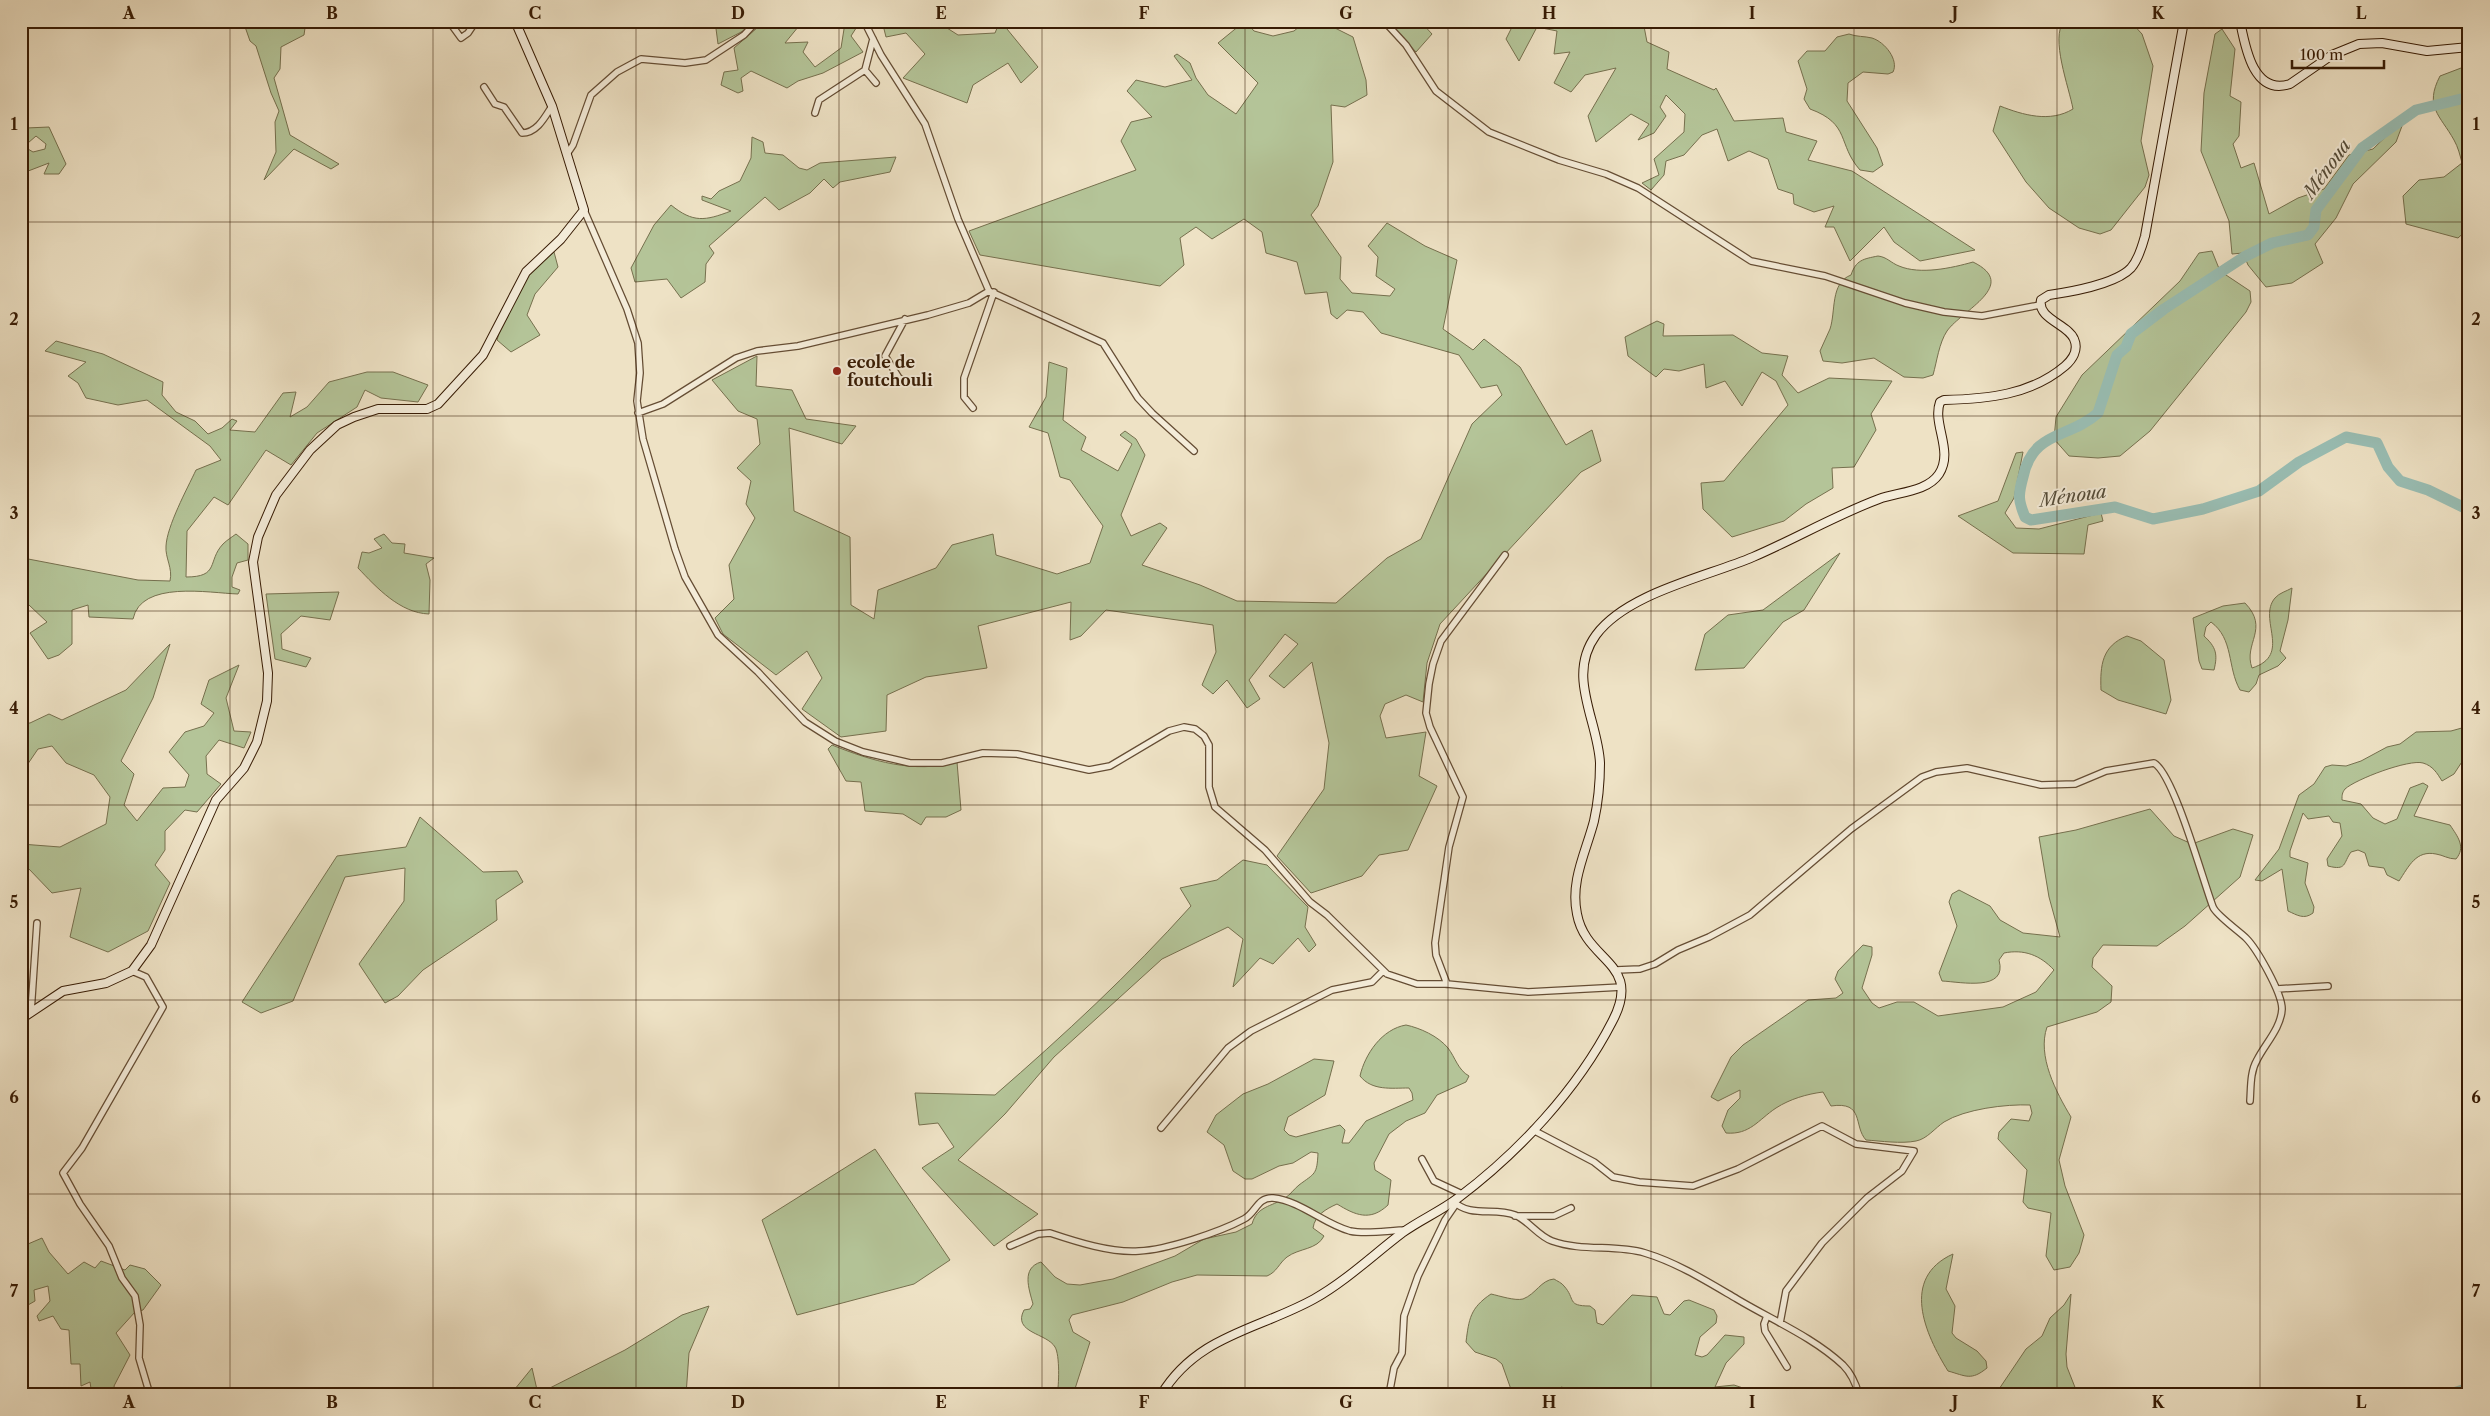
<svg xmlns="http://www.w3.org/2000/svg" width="2490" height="1416" font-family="'Libre Caslon Text',serif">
  <rect width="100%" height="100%" fill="#eee2c5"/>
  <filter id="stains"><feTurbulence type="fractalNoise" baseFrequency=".004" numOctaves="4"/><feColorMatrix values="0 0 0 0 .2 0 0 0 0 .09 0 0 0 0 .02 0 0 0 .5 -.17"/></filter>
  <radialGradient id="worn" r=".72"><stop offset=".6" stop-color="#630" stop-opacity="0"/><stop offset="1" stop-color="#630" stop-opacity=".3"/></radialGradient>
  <!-- green -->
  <path fill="#b4c498" stroke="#76704e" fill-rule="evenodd" d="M243,21H254L256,28L264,21H299L305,28L304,35L281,47L280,69L274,78L290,135L339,164L331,169L294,149L264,180L276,152L275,122L279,111L271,93L256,46L250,41Z
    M715,21H753L745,30L718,44Z
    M765,21H803L785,43L808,42L803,52L815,67L841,48L844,29L853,21L860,22L851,36L863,52L823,73L798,81L787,88L751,71L741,78L743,91L738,93L721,85L724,72L738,70L734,48Z
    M882,21H936L958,35L995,33L1000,21H1010L1007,29L1038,67L1021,83L1008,63L973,85L967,103L903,78L925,54L906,33L886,37Z
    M1245,21L1254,31L1273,36L1294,31L1300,26L1329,25L1353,37L1366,80L1367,95L1345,107L1331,105L1333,162L1318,206L1311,215L1341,257L1340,279L1352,293L1390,296L1395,289L1376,276L1378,257L1368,246L1387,223L1425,246L1457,260L1443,329L1473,350L1484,339L1520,367L1566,445L1592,430L1601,461L1581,472L1440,624L1427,663L1423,702L1406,695L1385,704L1380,716L1386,738L1426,732L1419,776L1437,786L1408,850L1379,855L1362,876L1311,893L1277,856L1324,789L1329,743L1312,662L1284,688L1269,676L1298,644L1285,634L1249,680L1260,699L1247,708L1227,680L1213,694L1202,685L1216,652L1213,625L1106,610L1081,636L1070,640L1071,602L978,626L987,668L926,677L887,695L886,731L841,737L802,709L822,678L807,651L776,675L723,634L715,618L734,599L729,565L755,518L746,504L751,481L737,468L760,444L757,419L738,411L712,380L757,356L756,386L792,390L806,419L856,426L842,444L789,428L794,511L850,537L851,605L874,619L878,590L936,568L952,545L993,534L996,555L1057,574L1090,563L1103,526L1070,480L1060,477L1048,433L1029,427L1046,397L1049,362L1067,368L1063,420L1086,437L1081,450L1118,471L1132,444L1120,435L1125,431L1136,439L1145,455L1121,515L1131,536L1160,523L1167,528L1142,565L1200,585L1237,601L1336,603L1387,558L1421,539L1472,424L1502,395L1497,385L1481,388L1459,355L1381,333L1363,312L1347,310L1337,319L1331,314L1327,292L1305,294L1297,262L1266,253L1262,232L1244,219L1212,239L1196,227L1180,238L1184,265L1160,286L980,255L969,231L1136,170L1121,141L1131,122L1152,117L1127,91L1136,80L1165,87L1192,80L1174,56L1177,54L1190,63L1196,78L1208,95L1236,114L1258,83L1218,43Z
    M1388,21H1420L1432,34L1416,52Z
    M1515,21H1643L1647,42L1669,52L1667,69L1714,90L1716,88L1734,121L1783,118L1786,132L1817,141L1808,160L1852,171L1975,250L1920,261L1894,242L1884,227L1850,261L1834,227H1825L1834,206L1814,212L1794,204L1793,194L1778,189L1768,159L1749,151L1728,161L1717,129L1702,135L1684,155L1666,161L1664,175L1651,190L1642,183L1659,175L1654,159L1684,132L1685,114L1666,95L1660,107L1666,116L1654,133L1638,140L1649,124L1631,114L1596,142L1588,116L1616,68L1585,75L1571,92L1554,83L1570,52L1554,54L1557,31L1537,27L1519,61L1506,39Z
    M1677,21H1710C1699,28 1688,27 1677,21Z
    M2064,21H2130L2142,34L2153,66L2141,141L2149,175L2145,187L2111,230L2100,234L2079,228L2049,208L2026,182L1993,131L2000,106C2023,115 2050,123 2073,109C2069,87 2050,38 2064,21Z
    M2222,29L2235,49L2230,96L2241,102L2239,136L2233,144L2241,168L2254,163L2269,214L2298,198L2324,189L2349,155L2373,149L2405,118L2396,142L2353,184L2336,218L2315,244L2323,263L2292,283L2266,287L2248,265L2243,253L2232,254L2229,221L2201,151L2204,93L2215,34Z
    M1849,34C1857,37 1864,36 1872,38C1885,42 1899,60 1893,72L1888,74L1863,72L1848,83L1847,101L1877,148L1883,165L1873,172L1860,170C1837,144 1851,124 1810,109L1804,99L1807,89L1798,61L1807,51H1825L1837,37Z
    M2469,65V228L2458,238L2406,224L2403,196L2419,180L2444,177L2462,163C2460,155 2458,147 2454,140C2440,115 2424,107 2440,76Z
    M49,127L66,164L59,174H44L49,163L23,173L21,130L26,128ZM36,136L46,144L45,149L33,152L28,149V143Z
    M752,137L763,142L765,153L783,155L799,168L807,170L820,163L896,157L890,172L840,182L833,188L824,179L810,193L779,210L765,197L709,246L714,253L706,264L705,282L681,298L667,279L635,282L631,268L654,225L671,205C693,223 705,221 731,211L702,200V196L711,199L719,191L740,181L751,158Z
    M2212,251L2220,271L2250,291L2251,302L2246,312L2150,431L2120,456L2098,458L2069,456L2054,439L2056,417L2082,375L2180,281L2199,253Z
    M554,252L558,267L535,294L527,315L540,335L511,352L497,340L503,320L532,270Z
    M1878,256C1887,257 1891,263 1899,266C1920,275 1952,268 1973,262C2020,285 1962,310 1947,331C1939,343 1937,361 1933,375L1923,378L1904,377L1874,358L1842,363L1823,361L1820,351C1823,344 1827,336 1830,329C1836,311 1830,283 1851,275C1856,260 1863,259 1878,256Z
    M1657,321L1664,324L1663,336L1733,335L1762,353L1788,356L1782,375L1798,393L1829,378L1892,381L1871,414L1876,430L1854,467L1832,468L1833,488L1806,504L1784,521L1732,537L1703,509L1701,483L1724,481L1788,405L1776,381L1762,372L1742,406L1725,381L1706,388L1704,364L1679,371L1664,369L1656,377L1628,356L1625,337Z
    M56,341L103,354L163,382L162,395L176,412L195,421L208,434L222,428L232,419L237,421L230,430L255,432L283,393L296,392L290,417L307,407L329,382L367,372H393L428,385L418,402L381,398L365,390L357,407L317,433L291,465L266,450L228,505L214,497L187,531L186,577C220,577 207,561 223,544C227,540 232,537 236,534L248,544V560L237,563L232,577V587L240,590L238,594C209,593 141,580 133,619L89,617L88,605L72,610V644L59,655L48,659L30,633L47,622L29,605L21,607V533L23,558L138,580L170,581C173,568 165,558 166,546C167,526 187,489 196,470L221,460L210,446L147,400L118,405L86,398L78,383L68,376L86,362L45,351Z
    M2023,452L2014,498L2005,513L2016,528L2039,529L2101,513L2103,521L2088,525L2084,554L2013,553L1958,516L1998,501L2016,453Z
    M384,534L392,543L405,544L404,553L434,558L426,564L430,580L429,614C400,613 377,588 358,568L362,552L369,553L382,548L374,539Z
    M1840,553L1804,610L1783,622L1744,668L1695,670L1705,634L1728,615L1763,610Z
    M2292,588L2288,620L2280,651L2286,658L2278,666L2259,675L2256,684L2249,692L2240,690C2227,667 2234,639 2211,622L2206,627L2204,636C2216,647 2218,654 2214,670L2202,669L2199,661L2193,618L2223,606L2245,603C2270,629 2243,643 2252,668C2293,655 2257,619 2275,598C2279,593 2287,591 2292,588Z
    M339,592L330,620L301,616L281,634L282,649L311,658L306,667L275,659L266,594Z
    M2127,636L2141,641L2164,660L2171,700L2166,714L2118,700L2101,690C2100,665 2102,646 2127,636Z
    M170,644L153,698L121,761L134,774L124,805L137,821L163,788L185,787L189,775L169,752L185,732L204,726L214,713L201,704L209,680L239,665L226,698L234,731L251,732L244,748L219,740L206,756L207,774L221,784L197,812L185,810L165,831V850L155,865L170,883L148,931L108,952L70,937L81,888L52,893L28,868L21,871V844L60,847L106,824L110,797L94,775L66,763L52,746L38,749L21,774V723H30L49,714L62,720L126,690Z
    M2469,726V751L2454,774L2442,781C2437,773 2433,766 2423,763C2409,759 2356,779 2345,789C2342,793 2342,795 2342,800L2361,804L2373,818L2385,824L2397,819L2410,788L2423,783L2428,786L2414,816L2450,825C2458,837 2466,847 2456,859C2448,859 2443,855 2436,854C2416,850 2409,866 2399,881L2387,875L2384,868L2369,866L2365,853L2358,850L2351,852C2343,863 2347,871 2328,866L2327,859L2342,836L2340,823L2333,822L2329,816L2308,819L2303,813L2290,851V857L2308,863L2305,883L2314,907L2313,913C2304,920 2297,915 2288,911L2282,869L2262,881L2255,880L2279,849L2299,795L2314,784L2325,767L2332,765L2346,766L2361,761L2387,747L2400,744L2416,732L2451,731Z
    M832,745C872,761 914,774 957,762L961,810L946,817H926L921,825L903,814L865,811L861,782L846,781L828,749Z
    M2150,809L2174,836L2192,844L2233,829L2253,835L2240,877L2185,926L2157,946L2103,945L2093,958L2092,967L2112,986L2111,1002L2097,1012L2047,1027C2037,1056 2056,1092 2071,1117L2059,1160L2065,1186L2084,1235L2079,1253L2070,1267L2054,1270L2046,1256L2051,1213L2028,1208L2023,1202L2027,1170L1998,1139L1999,1132L2011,1119L2029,1121L2032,1113L2030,1105C2006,1104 1965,1109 1944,1122C1935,1128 1927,1139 1916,1141C1901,1144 1881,1141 1866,1140C1853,1126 1865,1101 1831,1106L1823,1092C1807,1094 1790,1099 1776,1108C1758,1120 1750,1135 1726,1133L1722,1126L1728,1110L1740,1098V1090L1718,1101L1711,1097L1731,1057L1743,1045L1808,1000L1836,998L1843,993L1835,979L1838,971L1863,945L1872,947V955L1862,988L1872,1003L1879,1008L1897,1002H1914L1938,1016L2003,1007L2036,992L2054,970C2040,955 2024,949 2004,953L1999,960C2008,992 1961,982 1942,981L1939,973L1957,926L1949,902L1952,894L1959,890L1990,906L2000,920L2023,933L2060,937L2049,897L2039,837L2076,830Z
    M420,817L483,872L517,871L523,882L496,900L497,920L423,970L398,996L385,1003L359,964L404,901L405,868L345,877L293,1001L261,1013L242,1002L337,856L406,847Z
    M1243,860L1267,865L1308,907L1305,927L1316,945L1309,952L1298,938L1273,964L1260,958L1233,987L1243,939L1228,927L1162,959L1054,1057L1005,1114L958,1160L1038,1214L994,1246L922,1168L954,1147L938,1123L919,1125L915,1093L995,1095C1064,1035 1130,974 1191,906L1180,888L1217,880Z
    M1406,1025C1420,1028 1438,1036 1448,1048C1455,1057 1458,1070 1469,1076L1466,1082L1437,1095L1425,1113L1406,1121L1389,1134L1374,1163L1375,1170L1391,1180L1388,1205C1370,1222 1355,1215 1337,1204C1326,1209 1315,1215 1313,1228L1324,1236C1317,1250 1299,1248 1287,1257C1279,1263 1277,1272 1267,1276L1197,1275L1172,1282L1123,1302L1072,1315L1069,1320L1073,1332L1090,1342L1073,1395H1057C1059,1386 1060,1355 1055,1347C1047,1333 1012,1333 1024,1310L1030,1309L1033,1304C1029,1289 1021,1268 1041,1262L1055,1277L1067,1284L1080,1285L1113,1279L1175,1256L1204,1239L1236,1232L1252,1224C1257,1206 1271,1207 1285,1198C1290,1195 1294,1189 1299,1185C1315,1173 1317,1175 1318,1153L1311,1152L1293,1163L1279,1166L1252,1179H1245L1233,1171L1224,1145L1207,1132L1216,1115L1243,1094L1268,1084L1314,1059L1334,1061L1325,1095L1288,1117L1284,1130L1289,1135L1296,1137L1340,1125L1345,1130L1342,1143H1349L1366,1121L1413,1100L1412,1093L1409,1088C1391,1088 1372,1091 1360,1076C1365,1054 1382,1029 1406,1025Z
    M875,1149L950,1260L914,1284L797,1315L762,1220Z
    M42,1238L49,1252L68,1274L84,1262L95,1268L101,1261L125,1270L130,1265L145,1269L161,1285L143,1310L135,1312L116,1333L130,1355L114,1386L116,1395H92L90,1382L81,1386L80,1364H71L69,1330L61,1329L53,1316L39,1321L37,1316L50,1301L48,1286L34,1290L35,1301L28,1305L21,1302V1247Z
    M1953,1254L1946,1289L1955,1306L1952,1333L1956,1338L1977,1351L1986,1361L1987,1368C1971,1381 1966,1376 1948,1371C1925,1334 1900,1278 1953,1254Z
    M1554,1279C1557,1281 1562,1283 1564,1286C1576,1299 1566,1306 1590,1306L1595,1310L1597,1323L1603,1325L1632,1295L1657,1297L1664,1314L1670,1315L1684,1301L1689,1300L1714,1310L1717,1316L1716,1323L1700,1337L1695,1355L1702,1357L1707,1355L1725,1335L1744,1337V1344L1726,1363L1715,1387L1734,1385L1764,1395H1575L1569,1389L1561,1387L1559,1395H1513L1502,1364L1496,1359L1475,1352L1466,1342C1469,1319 1470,1308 1491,1294C1500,1296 1515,1301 1523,1299C1536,1294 1541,1280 1554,1279Z
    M2071,1294L2066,1354L2067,1367L2078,1395H1995L2026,1349L2042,1336L2050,1318L2064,1305Z
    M709,1306L689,1353L686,1395H510L532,1368L538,1394L625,1350L682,1315Z"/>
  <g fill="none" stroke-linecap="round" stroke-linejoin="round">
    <!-- river -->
    <path stroke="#99beb4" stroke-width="11" d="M2469,97L2416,110L2362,148L2316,210L2314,227L2308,235L2272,243L2244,257L2164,309L2131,334L2126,347L2117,355L2098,413C2069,439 2033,430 2023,477C2018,495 2018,500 2025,517L2031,520L2115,507L2153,519L2203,509L2259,491L2299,462L2346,437L2377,443L2388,467L2400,481L2428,490L2469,510
      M2447,1395L2469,1388"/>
    <!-- street casing -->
    <g stroke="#654d34" stroke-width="8">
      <path id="street" d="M452,21L453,27L461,38L468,33L476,21
        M1384,21L1406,45L1436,91L1489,132L1559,160L1606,174L1638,188L1751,261L1825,276L1905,303L1944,312L1982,316L2040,305
        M873,39L865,70L876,83
        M484,87L495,104L504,107L522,133C537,133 545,117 552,106
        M815,113L819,100L865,70
        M567,154L573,145L591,95L617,72L641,59L685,63L706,60L744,35L757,21
        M584,210L627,309L638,343L640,373L637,401L643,439L675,549L685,577L718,635L758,672L805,722L835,741L863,752L910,763H942L983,753L1017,754L1089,770L1110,766L1169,731L1184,727L1195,729L1204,736L1209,745V787L1215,807L1265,850L1310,902L1327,915L1387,974L1417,984H1447L1528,992L1622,987
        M989,291L1103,343L1138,398L1152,413L1194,451
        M905,381L899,378L885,356L905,319
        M973,408L964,397V378L994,292
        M638,413L663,404L736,358L757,351L798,346L928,315L969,303L989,291L958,219L925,124L881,55L864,21
        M1616,970L1640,969L1655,964L1678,950L1709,937L1750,915L1851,829L1922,777L1936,772L1967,768L2041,785L2075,784L2106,771L2154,763C2174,774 2203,881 2213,907C2216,915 2239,931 2246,938C2257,949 2282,993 2282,1009C2281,1028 2265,1044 2257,1060C2250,1072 2251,1087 2250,1101
        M132,971L146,977L163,1007L82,1148L63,1173L80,1204L109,1246L122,1278L135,1296L140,1325L139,1358L150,1395
        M1447,984L1436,955L1435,943L1449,847L1463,797L1430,727L1426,713L1429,684L1433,664L1441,641L1505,555
        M2277,989L2328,986
        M31,1012L37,923
        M1161,1128L1228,1048L1251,1031L1332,990L1372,982L1383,971
        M1533,1130L1594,1162L1613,1177L1639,1182L1693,1186L1738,1169L1822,1126L1856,1144L1914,1151L1902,1171L1867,1198L1822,1243L1786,1291L1780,1323
        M1422,1159L1434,1181L1462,1194
        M1453,1201C1470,1218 1494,1207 1515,1215C1529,1221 1538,1236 1552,1241C1583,1252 1615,1244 1645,1253C1678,1263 1708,1282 1737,1299C1772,1320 1813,1337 1843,1365C1851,1373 1856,1384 1859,1395
        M1515,1216H1554L1571,1208
        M1010,1246L1038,1234L1050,1233C1077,1242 1111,1253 1139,1251C1166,1250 1220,1232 1244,1219C1256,1213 1257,1197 1273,1198C1301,1201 1324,1224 1350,1231C1368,1235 1389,1230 1407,1230
        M1767,1316L1764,1324L1765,1331L1787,1367
        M1389,1395L1394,1368L1402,1353L1404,1316L1418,1276L1445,1220L1456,1204"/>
    </g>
    <!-- secondary casing -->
    <g stroke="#371b04" stroke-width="10">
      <path id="secondary" d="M2240,21C2245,46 2253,96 2290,84L2332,55L2359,44L2382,43L2427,51L2469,47
        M21,1019L63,991L106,983L132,971L151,945L216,800L244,768L257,742L267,701L268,673L253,562L258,537L276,495L310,450L337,425L354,417L378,409H427L438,404L483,355L526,272L561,239L584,210L552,106L515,21
        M1161,1395C1197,1335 1258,1330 1314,1299C1346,1281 1373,1255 1402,1233C1420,1220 1441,1211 1458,1198C1519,1152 1577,1090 1612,1022C1644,962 1586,963 1577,914C1570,881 1586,852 1594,821C1598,803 1600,782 1600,763C1598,720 1566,676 1596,635C1627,593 1706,577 1753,557C1795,539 1836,515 1879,499C1898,492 1927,492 1939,474C1954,451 1932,424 1940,402L1944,400C1987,399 2031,395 2065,366C2072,360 2079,350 2074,339C2068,324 2037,319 2041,300L2049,295C2070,292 2116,284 2131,268C2138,260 2142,247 2145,236L2184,21"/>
    </g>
    <!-- street -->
    <use href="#street" stroke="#f4ecd9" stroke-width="5.5"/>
    <!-- secondary -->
    <use href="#secondary" stroke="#f4ecd9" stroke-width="8"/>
  </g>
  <!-- grid -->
  <path fill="none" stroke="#371b04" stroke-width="1" stroke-opacity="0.55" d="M230,21V1395M433,21V1395M636,21V1395M839,21V1395M1042,21V1395M1245,21V1395M1448,21V1395M1651,21V1395M1854,21V1395M2057,21V1395M2260,21V1395M21,222H2469M21,416H2469M21,611H2469M21,805H2469M21,1000H2469M21,1194H2469"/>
  <!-- markers -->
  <circle fill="#8f2418" stroke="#f4ecd9" stroke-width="2" cx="837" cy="371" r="5"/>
  <g text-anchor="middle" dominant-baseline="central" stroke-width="4" stroke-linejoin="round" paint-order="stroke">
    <!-- poi labels -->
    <g font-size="16" font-weight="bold" fill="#371b04" stroke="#f4ecd9" text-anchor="start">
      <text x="847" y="362">ecole de<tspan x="847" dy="18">foutchouli</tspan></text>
    </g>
    <!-- water labels -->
    <g font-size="18" font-style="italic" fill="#544c39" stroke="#f4ecd9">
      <text transform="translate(2327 169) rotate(-54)">Ménoua</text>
      <text transform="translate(2073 496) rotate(-8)">Ménoua</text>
    </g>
  </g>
  <!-- margin -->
  <rect width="2490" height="1416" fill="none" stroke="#eee2c5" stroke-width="55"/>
  <!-- scale -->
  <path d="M2292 60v8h92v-8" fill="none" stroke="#371b04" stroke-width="2.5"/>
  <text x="2300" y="60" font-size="15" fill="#371b04" stroke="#f4ecd9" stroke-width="4" paint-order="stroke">100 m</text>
  <rect x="28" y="28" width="2434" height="1360" fill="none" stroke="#371b04" stroke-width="2"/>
  <g font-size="16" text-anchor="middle" font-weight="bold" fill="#371b04">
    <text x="129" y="19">A</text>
    <text x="332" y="19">B</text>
    <text x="535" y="19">C</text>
    <text x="738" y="19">D</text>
    <text x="941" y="19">E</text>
    <text x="1144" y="19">F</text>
    <text x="1346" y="19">G</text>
    <text x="1549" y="19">H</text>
    <text x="1752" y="19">I</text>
    <text x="1955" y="19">J</text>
    <text x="2158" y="19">K</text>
    <text x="2361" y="19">L</text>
    <text x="14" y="130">1</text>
    <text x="2476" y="130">1</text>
    <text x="14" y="325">2</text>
    <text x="2476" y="325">2</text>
    <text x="14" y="519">3</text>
    <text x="2476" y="519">3</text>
    <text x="14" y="714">4</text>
    <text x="2476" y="714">4</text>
    <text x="14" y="908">5</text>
    <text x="2476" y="908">5</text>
    <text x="14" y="1103">6</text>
    <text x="2476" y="1103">6</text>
    <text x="14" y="1297">7</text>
    <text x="2476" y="1297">7</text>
    <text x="129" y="1408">A</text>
    <text x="332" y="1408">B</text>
    <text x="535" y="1408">C</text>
    <text x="738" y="1408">D</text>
    <text x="941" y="1408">E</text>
    <text x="1144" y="1408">F</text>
    <text x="1346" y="1408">G</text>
    <text x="1549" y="1408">H</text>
    <text x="1752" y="1408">I</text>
    <text x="1955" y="1408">J</text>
    <text x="2158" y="1408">K</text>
    <text x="2361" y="1408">L</text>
  </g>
  <rect width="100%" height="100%" filter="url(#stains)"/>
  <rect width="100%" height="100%" fill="url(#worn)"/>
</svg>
